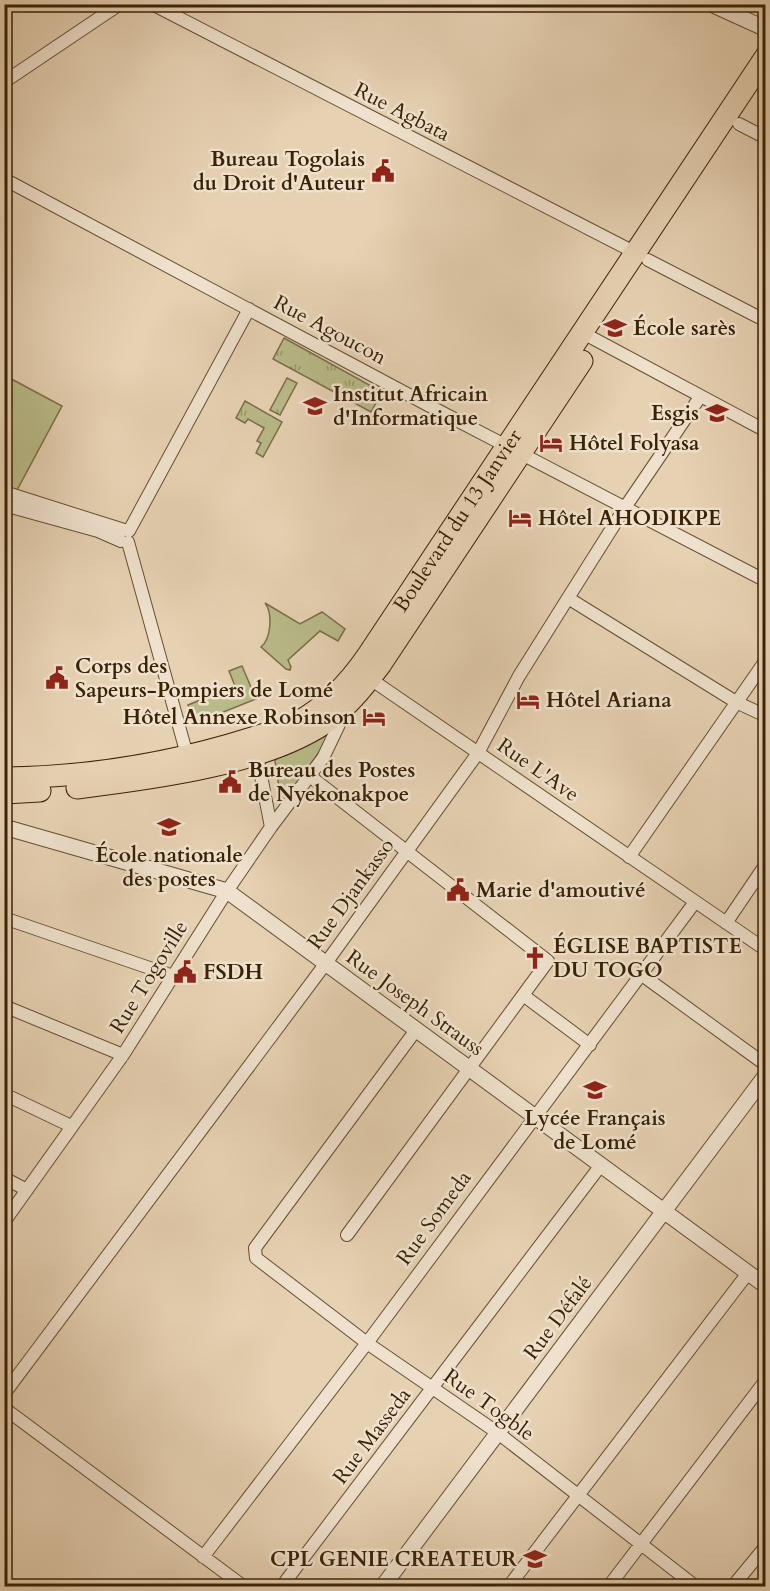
<svg xmlns="http://www.w3.org/2000/svg" width="770" height="1591" font-family="Cardo,serif">
  <defs>
    <pattern id="grass-tufts" width="24" height="20" patternUnits="userSpaceOnUse" patternTransform="scale(1.5)"><rect width="24" height="20" fill="#b9ba89"/><path d="M3 7l-1-3M5 7V3M7 7l1-3M15 17l-1-3M17 17v-4M19 17l1-3" fill="none" stroke="#97976e"/></pattern>
  </defs>
  <rect width="100%" height="100%" fill="#e6d1b2"/>
  <filter id="stains"><feTurbulence type="fractalNoise" baseFrequency=".00333" numOctaves="4"/><feColorMatrix values="0 0 0 0 .2 0 0 0 0 .09 0 0 0 0 .02 0 0 0 .5 -.17"/></filter>
  <radialGradient id="worn" r=".72"><stop offset=".6" stop-color="#630" stop-opacity="0"/><stop offset="1" stop-color="#630" stop-opacity=".3"/></radialGradient>
  <!-- grass -->
  <path fill="url(#grass-tufts)" stroke="#7a6e48" stroke-width="1.5" d="M284,338L382,392L371,412L273,359Z
    M287,378L297,383L280,415L270,410Z
    M245,401L282,422L263,457L256,453L261,443L257,441L264,428L248,419L245,423L236,418Z"/>
  <!-- garden -->
  <path fill="#b9ba89" stroke="#7a6e48" stroke-width="1.5" d="M4,375L62,406L17,490L5,486Z
    M265,603L300,624L322,612L345,629L338,641L320,631L288,660L291,667L290,670L286,669L261,647C271,639 273,613 265,603Z
    M242,666L256,699L196,723L188,705L235,686L229,671Z
    M337,726L282,806L274,755Z"/>
  <g fill="none" stroke-linecap="round" stroke-linejoin="round">
    <!-- minor casing -->
    <g stroke="#654e31" stroke-width="14">
      <path id="minor" d="M152,4L636,253
        M4,82L120,4
        M739,124L766,138
        M4,179L441,412L766,581
        M648,260L766,321
        M583,333L766,431
        M4,492L124,530
        M4,505L98,531L121,541
        M129,531L249,309
        M128,542L187,755
        M568,598L736,702L766,716
        M366,676L766,950
        M311,777L548,961L347,1235
        M271,827L323,758L345,712
        M629,857L766,660
        M4,918L173,976
        M726,923L766,864
        M642,975L766,1065
        M523,995L590,1045
        M4,1006L123,1055
        M416,1030L255,1248L256,1258L367,1343L498,1433L695,1586
        M4,1094L71,1126
        M4,1178L27,1190
        M4,1222L123,1055L227,891L271,827L256,750
        M757,1280L766,1269
        M4,1394L326,963L478,753L519,676L568,598L626,506L700,397
        M4,1408L243,1586
        M203,1557L367,1343L695,902
        M282,1586L601,1165
        M509,1586L748,1273
        M609,1586L766,1380
        M733,1586L766,1546"/>
    </g>
    <!-- tertiary casing -->
    <g stroke="#654e31" stroke-width="17">
      <path id="tertiary" d="M711,4L766,29
        M4,827L227,891L766,1286
        M383,1586L766,1075"/>
    </g>
    <!-- trunk casing -->
    <g stroke="#3a2206" stroke-width="23">
      <g id="trunk">
        <path id="s1" d="M4,778C87,777 173,763 252,738C267,733 282,730 296,723C326,707 349,683 368,655L766,56"/>
        <path d="M77,788C151,779 272,764 332,718C351,703 366,684 381,664L582,361"/>
        <path d="M4,793L40,791"/>
      </g>
    </g>
    <!-- minor -->
    <use href="#minor" stroke="#efe1cd" stroke-width="12"/>
    <!-- tertiary -->
    <use href="#tertiary" stroke="#efe1cd" stroke-width="15"/>
    <!-- trunk -->
    <use href="#trunk" stroke="#e6d1b2" stroke-width="21"/>
  </g>
  <!-- icons -->
  <defs>
    <g id="civic-bare" transform="scale(1.8)"><path d="M-.6-6.5H3V-4.5H.6V-3L4-1V1h2V6H-6V1h2V-1L-.6-3ZM-1.2 2.5V6h2.4V2.5Z" fill="#8f2418" stroke="#efe1cd" stroke-width="2.5" paint-order="stroke"/></g>
    <g id="school-bare" transform="scale(1.8)"><path d="M0-5L7-2L0 1L-7-2ZM-4 1L0 2.5L4 1V4Q0 6-4 4Z" fill="#8f2418" stroke="#efe1cd" stroke-width="2.5" paint-order="stroke"/></g>
    <g id="university-bare" transform="scale(1.8)"><path d="M0-5L7-2L0 1L-7-2ZM-4 1L0 2.5L4 1V4Q0 6-4 4Z" fill="#8f2418" stroke="#efe1cd" stroke-width="2.5" paint-order="stroke"/></g>
    <g id="hotel-bare" transform="scale(1.8)"><path d="M-6-4.5h1.5V1H6V5H4.5V3h-9V5H-6ZM-4 0a1.8 1.8 0 1 1 3.6 0ZM.5 0V-2.5h3Q6-2.5 6 0Z" fill="#8f2418" stroke="#efe1cd" stroke-width="2.5" paint-order="stroke"/></g>
    <g id="church-bare" transform="scale(1.8)"><path d="M-1.2-6h2.4v3.5h3.3v2.4h-3.3V6h-2.4V-.1h-3.3v-2.4h3.3Z" fill="#8f2418" stroke="#efe1cd" stroke-width="2.5" paint-order="stroke"/></g>
  </defs>
  <g fill-rule="evenodd">
    <use href="#civic-bare" x="383" y="171"/>
    <use href="#school-bare" x="615" y="328"/>
    <use href="#university-bare" x="315" y="406"/>
    <use href="#university-bare" x="717" y="413"/>
    <use href="#hotel-bare" x="551" y="443"/>
    <use href="#hotel-bare" x="520" y="518"/>
    <use href="#civic-bare" x="57" y="678"/>
    <use href="#hotel-bare" x="528" y="700"/>
    <use href="#hotel-bare" x="374" y="717"/>
    <use href="#civic-bare" x="230" y="782"/>
    <use href="#school-bare" x="169" y="827"/>
    <use href="#civic-bare" x="458" y="890"/>
    <use href="#church-bare" x="535" y="958"/>
    <use href="#civic-bare" x="185" y="972"/>
    <use href="#school-bare" x="595" y="1090"/>
    <use href="#school-bare" x="535" y="1559"/>
  </g>
  <g text-anchor="middle" dominant-baseline="central" stroke-width="5" stroke-linejoin="round" paint-order="stroke">
    <!-- street labels -->
    <g font-size="21" fill="#3a2206" stroke="#efe1cd">
      <text transform="translate(402 112) rotate(27)">Rue Agbata</text>
      <text transform="translate(330 330) rotate(28)">Rue Agoucon</text>
      <text stroke="none"><textPath href="#s1" startOffset="560">Boulevard du 13 Janvier</textPath></text>
      <text transform="translate(538 770) rotate(35)">Rue L'Ave</text>
      <text transform="translate(351 894) rotate(-54)">Rue Djankasso</text>
      <text transform="translate(149 977) rotate(-58)">Rue Togoville</text>
      <text transform="translate(415 1003) rotate(36)">Rue Joseph Strauss</text>
      <text transform="translate(434 1218) rotate(-54)">Rue Someda</text>
      <text transform="translate(558 1318) rotate(-53)">Rue Défalé</text>
      <text transform="translate(489 1405) rotate(36)">Rue Togble</text>
      <text transform="translate(372 1436) rotate(-53)">Rue Masseda</text>
    </g>
    <!-- poi labels -->
    <g font-size="21" font-weight="bold" fill="#3a2206" stroke="#efe1cd" text-anchor="start">
      <text x="365" y="159" text-anchor="end">Bureau Togolais<tspan x="365" dy="24">du Droit d'Auteur</tspan></text>
      <text x="633" y="328">École sarès</text>
      <text x="333" y="394">Institut Africain<tspan x="333" dy="24">d'Informatique</tspan></text>
      <text x="699" y="413" text-anchor="end">Esgis</text>
      <text x="569" y="443">Hôtel Folyasa</text>
      <text x="538" y="518">Hôtel AHODIKPE</text>
      <text x="75" y="666">Corps des<tspan x="75" dy="24">Sapeurs-Pompiers de Lomé</tspan></text>
      <text x="546" y="700">Hôtel Ariana</text>
      <text x="356" y="717" text-anchor="end">Hôtel Annexe Robinson</text>
      <text x="248" y="770">Bureau des Postes<tspan x="248" dy="24">de Nyekonakpoe</tspan></text>
      <text x="169" y="855" text-anchor="middle">École nationale<tspan x="169" dy="24">des postes</tspan></text>
      <text x="476" y="890">Marie d'amoutivé</text>
      <text x="553" y="946">ÉGLISE BAPTISTE<tspan x="553" dy="24">DU TOGO</tspan></text>
      <text x="203" y="972">FSDH</text>
      <text x="595" y="1118" text-anchor="middle">Lycée Français<tspan x="595" dy="24">de Lomé</tspan></text>
      <text x="517" y="1559" text-anchor="end">CPL GENIE CREATEUR</text>
    </g>
  </g>
  <!-- margin -->
  <rect width="770" height="1591" fill="none" stroke="#e6d1b2" stroke-width="24"/>
  <rect x="6" y="6" width="758" height="1579" fill="none" stroke="#3a2206" stroke-width="3"/>
  <rect x="12" y="12" width="746" height="1567" fill="none" stroke="#3a2206" stroke-width="1.5"/>
  <rect width="100%" height="100%" filter="url(#stains)"/>
  <rect width="100%" height="100%" fill="url(#worn)"/>
</svg>
